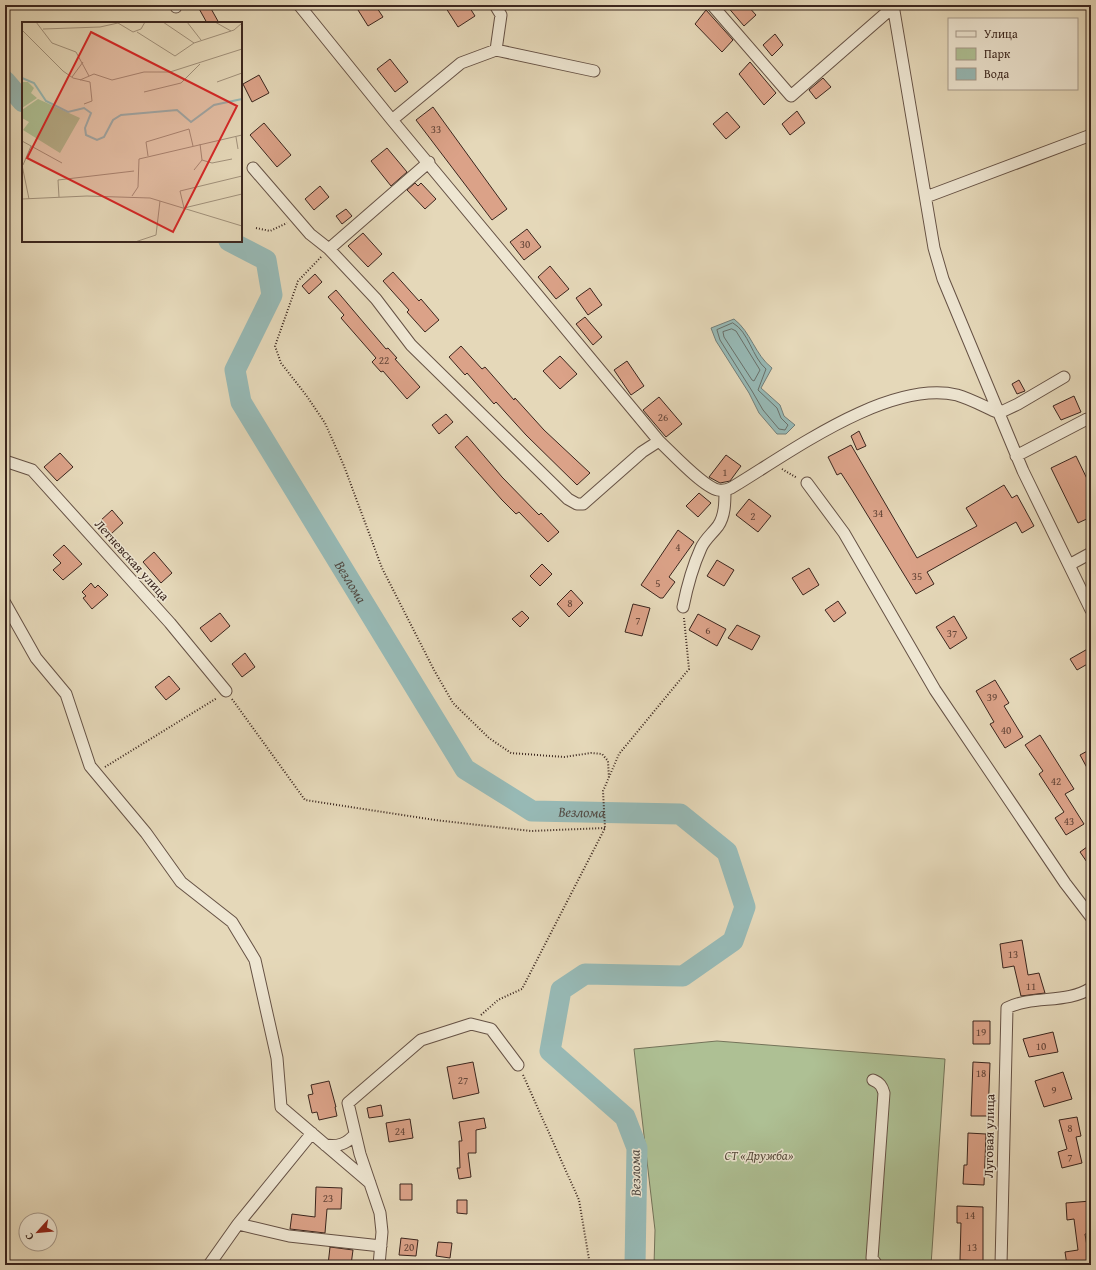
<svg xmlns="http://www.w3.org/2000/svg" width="1096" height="1270" font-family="'Gentium Book Plus',serif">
  <rect width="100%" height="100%" fill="#e5d8b9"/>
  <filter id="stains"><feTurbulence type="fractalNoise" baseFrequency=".005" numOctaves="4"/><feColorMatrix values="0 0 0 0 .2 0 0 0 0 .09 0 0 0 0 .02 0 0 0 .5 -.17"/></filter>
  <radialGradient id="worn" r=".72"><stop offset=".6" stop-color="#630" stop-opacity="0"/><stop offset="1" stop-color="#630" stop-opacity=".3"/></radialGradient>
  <!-- green -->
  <path fill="#aec094" stroke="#747359" d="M717,1041L945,1059L931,1265H654L655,1230L634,1049Z"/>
  <!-- water -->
  <path fill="#97b9b5" stroke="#727e79" d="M734,319C751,332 755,355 772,368L761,388L780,405L784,416L795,425L786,434H777L759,413L749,393L716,341L711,328Z"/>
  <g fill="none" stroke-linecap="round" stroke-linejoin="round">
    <!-- shore -->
    <path stroke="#69706a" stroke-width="1" d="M733,323C749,332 752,357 766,369L758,390L777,408L781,418L788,425L785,430L779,429L763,410L752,391L720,340L717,330Z
      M732,329L736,331L760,370L754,381L752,380L724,337L723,332Z"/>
    <!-- river -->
    <g stroke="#97b9b5" stroke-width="21">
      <path d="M5,81L23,102"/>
      <path id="s1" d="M229,241L266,260L272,295L235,370L241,402L465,769L532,811L680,814L727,852L745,907L733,941L683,976L585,974L561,990L550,1051L625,1117L637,1148L635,1265"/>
    </g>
  </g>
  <!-- building -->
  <path fill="#dba288" stroke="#3b261e" d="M197,5H209L219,23H207Z
    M367,5H375L383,17L368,26L358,10Z
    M444,5H468L475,16L458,27Z
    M726,5H747L756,15L744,26Z
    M706,10L733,40L722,52L695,24Z
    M775,34L783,45L772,56L763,45Z
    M390,59L408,82L395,92L377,69Z
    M750,62L776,93L764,105L739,74Z
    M259,75L269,93L252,102L243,84Z
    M823,78L831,87L816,99L809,90Z
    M433,107L507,209L492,220L416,120Z
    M797,111L805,123L790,135L782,124Z
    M727,112L740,127L726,139L713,124Z
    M264,123L291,155L277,167L250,135Z
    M387,148L407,172L391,186L371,161Z
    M415,183L418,186L421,183L436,199L425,209L407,190Z
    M320,186L329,197L314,210L305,199Z
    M346,209L352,216L342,224L336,216Z
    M527,229L541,247L524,260L510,242Z
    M363,233L382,254L368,267L348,246Z
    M550,266L569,289L556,299L538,277Z
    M393,272L419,301L421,299L439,320L425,332L407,312L409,310L383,281Z
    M315,274L322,282L309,294L302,286Z
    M590,288L602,305L588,315L576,298Z
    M336,290L386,349L388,348L397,358L395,359L420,387L407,399L383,371L381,372L372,362L376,358L341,318L344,315L328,297Z
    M585,317L602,337L593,345L576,324Z
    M461,346L482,369L485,367L514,400L515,398L544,430L590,473L577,485L526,435L496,402L494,404L467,373L465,375L449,357Z
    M560,356L577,374L560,389L543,371Z
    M627,361L644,386L631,395L614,370Z
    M1019,380L1025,391L1017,394L1012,384Z
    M1074,396L1081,412L1061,420L1053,406Z
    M659,397L682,424L666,437L643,410Z
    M446,414L453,422L439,434L432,425Z
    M859,431L866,446L857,450L851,436Z
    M467,436L502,477L539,515L541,513L559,532L548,542L519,512L516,514L502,500L455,447Z
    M851,445L917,558L977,526L966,508L1004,485L1012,498L1017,495L1034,526L1022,533L1016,522L927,572L934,584L916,594L852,490L841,473L837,475L828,457Z
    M60,453L73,467L57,481L44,467Z
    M726,455L741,466L730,481L720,483L709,477Z
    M1076,456L1091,487V517L1078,523L1051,468Z
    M699,493L711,503L698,517L686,506Z
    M749,499L771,516L758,532L736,515Z
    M112,510L123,523L111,534L100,521Z
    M678,530L694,542L669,577L675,582L663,598H660L641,585Z
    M64,545L82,564L63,580L53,570L61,563L53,555Z
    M154,552L172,573L161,583L143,562Z
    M717,560L734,570L724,586L707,576Z
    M542,564L552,574L540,586L530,576Z
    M809,568L819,585L803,595L792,578Z
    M91,583L95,588L98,585L108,595L92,609L83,598L86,596L82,592Z
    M571,590L583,603L569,617L557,604Z
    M838,601L846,613L834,622L825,610Z
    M633,604L650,608L642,636L625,632Z
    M522,611L529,618L520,627L512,619Z
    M220,613L230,626L211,642L200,628Z
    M698,614L726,629L717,646L689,630Z
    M954,616L967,638L950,649L936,627Z
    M737,625L760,636L752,650L728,638Z
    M1091,647V662L1077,670L1070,659Z
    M245,653L255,667L242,677L232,664Z
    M169,676L180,689L166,700L155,687Z
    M995,680L1009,703L1004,706L1023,737L1005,748L990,724L994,722L976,691Z
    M1040,735L1074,789L1065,794L1084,824L1066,835L1055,818L1064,812L1039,774L1043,771L1025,745Z
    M1091,749V775L1080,755Z
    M1091,844V868L1080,852Z
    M1022,940L1028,975L1039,973L1045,993L1021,996L1014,966L1003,968L1000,944Z
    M973,1021H990V1044H973Z
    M1053,1032L1058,1052L1029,1057L1023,1039Z
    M473,1062L479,1093L453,1099L447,1067Z
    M973,1062L990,1063L988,1116H971Z
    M1063,1072L1072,1099L1044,1107L1035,1081Z
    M329,1081L336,1107H335L337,1116L319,1120L317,1112L312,1113L308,1095L313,1094L311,1085Z
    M381,1105L383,1116L369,1118L367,1108Z
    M1077,1117L1081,1136L1076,1137L1082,1163L1062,1168L1058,1152L1067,1149L1059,1120Z
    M484,1118L486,1128L476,1130V1153H468L471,1177L459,1179L457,1168H460L459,1141H462L459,1122Z
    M410,1119L413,1138L389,1142L386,1123Z
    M968,1133L986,1134L984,1185L963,1184L964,1165H967Z
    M400,1184H412V1200H400Z
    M316,1187L342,1188L341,1209H327L325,1233L290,1229L292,1214L315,1217Z
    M457,1200H467V1214L457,1213Z
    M1091,1201V1233L1085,1234L1090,1265H1067L1065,1252L1078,1250L1074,1219L1067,1220L1066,1203Z
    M957,1206L983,1207V1261L960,1260L961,1223H957Z
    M401,1238L418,1240L416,1256L399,1255Z
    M438,1242L452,1243L450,1258L436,1256Z
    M330,1247L353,1250L351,1265H328Z"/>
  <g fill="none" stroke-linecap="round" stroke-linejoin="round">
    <!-- minor casing -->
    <g stroke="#665245" stroke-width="13">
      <path id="minor" d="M299,5L392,120L659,441C671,452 703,487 718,490C723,491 727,490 731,488C788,454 888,379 957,395C971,399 985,407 999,413L1018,404L1064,377
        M495,5L501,15L496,50
        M712,5L791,96L893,7L891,5
        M893,5L934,248L943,279L1023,471L1091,610
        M176,7V5
        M392,120L461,63L496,50L594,71
        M429,162L329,249L376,299L411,345L568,499L577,504H583L642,452L659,441
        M253,168L310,234L329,249
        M926,197L1091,135
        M1016,456L1087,419
        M5,461L32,470L170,623L226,691
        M807,483L844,533L935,690L1065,883L1091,917
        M1069,565L1091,553
        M5,603L36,658L66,694L90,766L146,833L181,882L232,922L255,960L277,1058L281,1107L370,1183
        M683,607C687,587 692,568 701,548C705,539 712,534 718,526C725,516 725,502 725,490
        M873,1080C880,1083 882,1086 884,1093L872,1258L877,1265
        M325,1145C338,1147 347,1144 355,1134
        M238,1224L289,1236L381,1246
        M209,1265L238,1224L312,1133
        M379,1265L382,1232L380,1213L360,1154L348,1103L421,1040L471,1024L491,1029L518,1065
        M1001,1265L1007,1008C1033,995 1067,1004 1091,988"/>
    </g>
    <!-- path -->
    <path stroke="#3b261e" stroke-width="2" stroke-dasharray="1 2" stroke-linecap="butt" d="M256,228L270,231L287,223
      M321,257L298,281L275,346L281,363L306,395L325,423L344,466L382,568L434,670L453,703L489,738L511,753L564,757L591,753L602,754L608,761L609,779
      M782,469L797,478
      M232,699L305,800L435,820L531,831L605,828
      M105,767L217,698
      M481,1015L498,1000L522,989L605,828L603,791L619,754L689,669L684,618
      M523,1075L579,1200L590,1265"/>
    <!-- minor -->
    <use href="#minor" stroke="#eee6d2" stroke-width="11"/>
  </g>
  <g text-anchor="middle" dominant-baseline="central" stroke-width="3" stroke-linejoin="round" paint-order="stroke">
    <!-- number labels -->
    <g font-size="11" fill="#634538">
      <text x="436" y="129">33</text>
      <text x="525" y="244">30</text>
      <text x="384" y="360">22</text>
      <text x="663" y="417">26</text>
      <text x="725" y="472">1</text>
      <text x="878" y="513">34</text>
      <text x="753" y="516">2</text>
      <text x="678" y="547">4</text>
      <text x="917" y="576">35</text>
      <text x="658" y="583">5</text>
      <text x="570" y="603">8</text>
      <text x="638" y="620">7</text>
      <text x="708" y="630">6</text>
      <text x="952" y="633">37</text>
      <text x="992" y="697">39</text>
      <text x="1006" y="730">40</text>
      <text x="1056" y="781">42</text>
      <text x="1069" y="821">43</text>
      <text x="1013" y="954">13</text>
      <text x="1031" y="986">11</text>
      <text x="981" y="1032">19</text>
      <text x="1041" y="1046">10</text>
      <text x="981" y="1073">18</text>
      <text x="463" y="1080">27</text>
      <text x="1054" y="1090">9</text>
      <text x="1070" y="1128">8</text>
      <text x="400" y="1131">24</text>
      <text x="1070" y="1157">7</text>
      <text x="328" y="1198">23</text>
      <text x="970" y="1215">14</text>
      <text x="409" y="1247">20</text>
      <text x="972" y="1247">13</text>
    </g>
    <!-- street labels -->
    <g font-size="13" fill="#3b261e" stroke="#eee6d2">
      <text transform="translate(132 560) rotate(48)">Летневская улица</text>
      <text transform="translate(989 1136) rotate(-89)">Луговая улица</text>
    </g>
    <!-- park labels -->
    <g font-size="13" font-style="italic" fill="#584c3c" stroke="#eee6d2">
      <text x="759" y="1155">СТ «Дружба»</text>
    </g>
    <!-- water labels -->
    <g font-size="14" font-style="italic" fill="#524b44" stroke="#eee6d2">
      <text stroke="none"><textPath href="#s1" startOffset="404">Везлома</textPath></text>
      <text stroke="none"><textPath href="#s1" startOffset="752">Везлома</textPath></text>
      <text transform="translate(635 1173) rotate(-91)">Везлома</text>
    </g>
  </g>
  <!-- overview -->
  <g transform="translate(22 22)">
    <rect width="220" height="220" fill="#e5d8b9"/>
    <path d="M0,60H6L12,66L9,71L15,76L0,86ZM16,77L58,96L38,131L1,108L7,100L0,96V88Z" fill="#aec094"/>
    <path fill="none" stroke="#97b9b5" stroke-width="2" d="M0,56L12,61L24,79L46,90L62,86L69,91L63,106L64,113L75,118L82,115L91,98L99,93L155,88L169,100L192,83L220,77"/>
    <path fill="none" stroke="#a1917b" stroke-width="1" d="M14,0L30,21L54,30L67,54M141,0L172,21M165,0L179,18M193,0L209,9M21,7L78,5L96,1L111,10L119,7L123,0M0,8L41,49L51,56L68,60L70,79L62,82M115,10L153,34L172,21L212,8L220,1M50,55L61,40M58,58L72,52L90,58L122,50H148L220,27M195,60L220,51M122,70L159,61L178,42M214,115L216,127M0,119L40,141M126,134L124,120L167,107L171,124M180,138L190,141L210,137M0,143L7,177M1,143L9,124M172,148L180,138L178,122M220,154L158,169L162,186L220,172M110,174L116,165L117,137L220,113M37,175L36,158L112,149M0,177L65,174L128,176L220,204M113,220L134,213L138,179"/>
    <path fill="#d62828" fill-opacity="0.15" stroke="#d62828" stroke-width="2" d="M69,10L215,84L151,210L5,136Z"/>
    <rect width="220" height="220" fill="none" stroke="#3b261e" stroke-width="2"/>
  </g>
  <!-- margin -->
  <rect width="1096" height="1270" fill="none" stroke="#e5d8b9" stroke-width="20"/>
  <rect x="6" y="6" width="1084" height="1258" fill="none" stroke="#3b261e" stroke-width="2"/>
  <rect x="10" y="10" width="1076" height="1250" fill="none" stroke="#3b261e"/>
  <!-- legend -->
  <rect x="948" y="18" width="130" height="72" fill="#eee6d2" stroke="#a6998a"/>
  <rect x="956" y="31" width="20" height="6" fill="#eee6d2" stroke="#a6998a"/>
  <text x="984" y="38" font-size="12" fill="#3b261e">Улица</text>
  <rect x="956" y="48" width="20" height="12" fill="#aec094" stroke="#a6998a"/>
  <text x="984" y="58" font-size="12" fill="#3b261e">Парк</text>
  <rect x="956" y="68" width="20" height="12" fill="#97b9b5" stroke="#a6998a"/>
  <text x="984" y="78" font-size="12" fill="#3b261e">Вода</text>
  <!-- north arrow -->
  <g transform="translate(38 1232) rotate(243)"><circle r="19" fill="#eee6d2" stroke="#a6998a"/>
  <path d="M0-3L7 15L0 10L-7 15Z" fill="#8f2418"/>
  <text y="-6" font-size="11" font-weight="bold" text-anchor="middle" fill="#3b261e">С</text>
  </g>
  <rect width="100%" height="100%" filter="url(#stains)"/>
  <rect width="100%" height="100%" fill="url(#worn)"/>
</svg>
